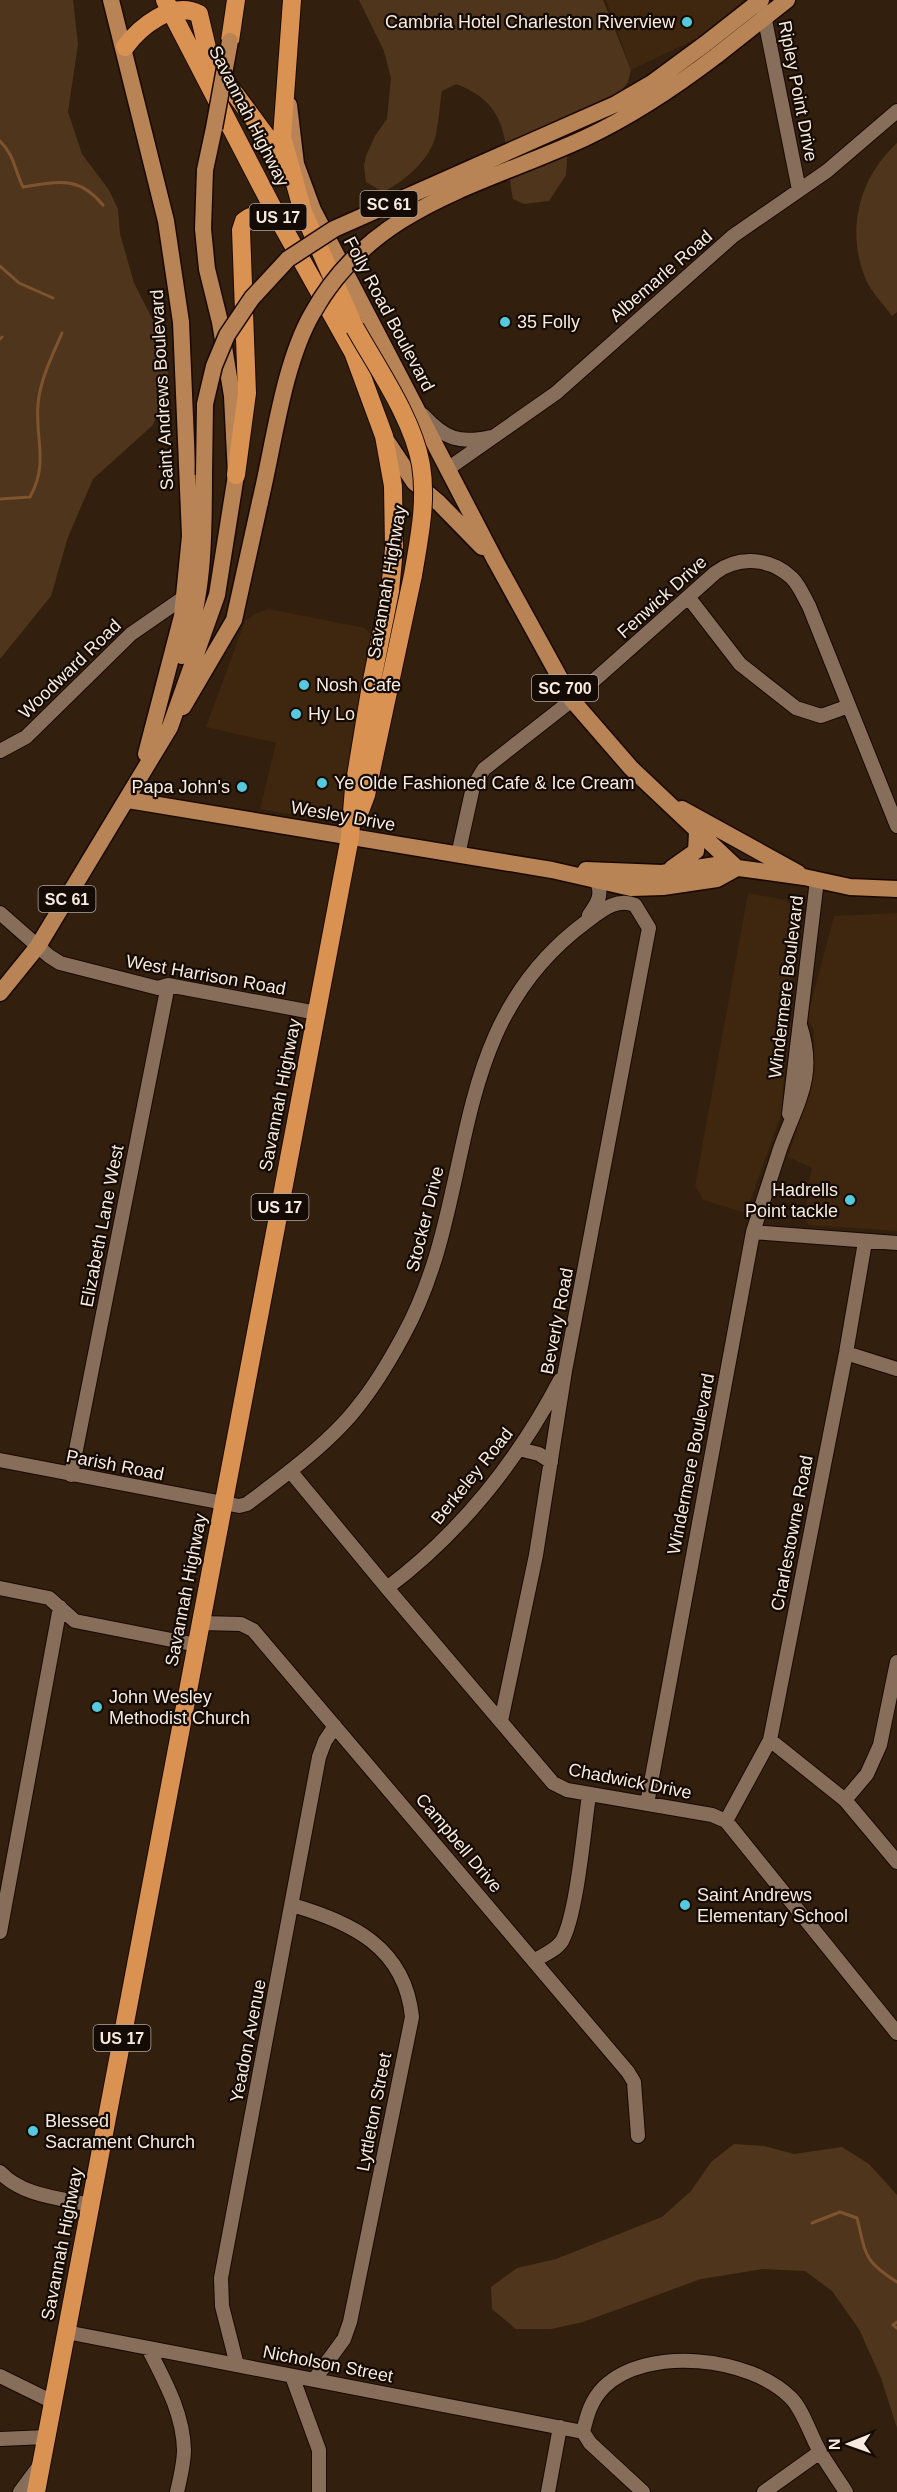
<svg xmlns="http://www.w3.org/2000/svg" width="897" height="2492" font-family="Arial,sans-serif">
  <rect width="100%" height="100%" fill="#331f0d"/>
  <!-- built -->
  <path fill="#3f260e" d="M606,0H744L702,36L631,70Z
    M269,609L365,628L373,637L343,810L331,822L260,809L276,743L206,727L245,621L254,614Z
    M748,893L786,900L794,909L796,924L781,1115L746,1213L703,1200L695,1186Z
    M897,913V1231L808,1225L806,1220L808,1185L812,1168L788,1157L810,1089L814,1068V1031L807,1018L834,916Z"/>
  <!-- green -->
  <path fill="#50351d" d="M0,0H73L78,44L68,112L82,154L109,190L118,209L120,234L134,283L159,332L170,383L153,425L93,479L68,537L51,596L0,659Z
    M359,0H603L631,70L628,82L611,103L576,128L568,146L566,175L549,201L524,204L513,199C503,149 515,106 456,84L442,91C439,107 439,123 435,138C428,162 403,182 383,192L366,182L364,166L366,156L375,136L387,119L391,78L384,51Z
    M897,143V312L892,316C884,305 873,294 867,282C845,233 858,179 897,143Z
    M734,2144L764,2146L794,2154L842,2147L869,2164L897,2195V2428L881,2378L859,2329L832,2291L805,2271L763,2269L701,2279L583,2322L551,2329H516L492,2309L491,2287L517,2268L556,2259L662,2217L691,2191L711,2162Z"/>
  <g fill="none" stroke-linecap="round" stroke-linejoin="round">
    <!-- stream -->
    <path stroke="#7e542f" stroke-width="3" d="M0,141C15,156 14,169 23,187C59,182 78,175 103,205
      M0,266L19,283L53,298
      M0,339L2,337
      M0,499L30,497C49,463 35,439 38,404C40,380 52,356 62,333
      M812,2223L840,2212L857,2218C866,2254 863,2261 897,2282
      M897,2322L893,2325L897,2328"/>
    <!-- minor casing -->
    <g stroke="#1a0800" stroke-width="16">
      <path id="minor" d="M763,10L799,190
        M423,415C445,439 459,444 491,437
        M449,468L556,393L733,236L827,171L897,111
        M689,598L740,664L796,708L821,716L849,706
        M0,751L26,737L131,634L183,598
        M458,855L473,787L484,769L572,700L715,573C739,555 771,558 792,578C799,585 804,597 809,606L897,826
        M0,913L49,956L60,963L158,988L168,985L317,1013
        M589,915C597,904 603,895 597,882
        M789,1114L817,880
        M753,1232L897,1243
        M846,1353L897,1369
        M519,1449L539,1454L551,1462
        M0,1460L239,1506L247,1504C283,1477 332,1441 359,1405C376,1384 390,1360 403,1336C481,1195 440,1030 586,922C601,911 617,897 635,905L649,928L565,1371L536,1555L501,1721
        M291,1472L387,1588L553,1783L567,1790L712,1815L726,1821L897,2033
        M71,1475L168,985
        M0,1588L49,1598L75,1621L197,1645
        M387,1588C460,1533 517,1462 560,1380
        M201,1623L241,1624L253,1630L628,2072L634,2082L638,2136
        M770,1740L845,1800L897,1862
        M845,1800L867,1774L880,1745L897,1662
        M647,1804L753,1232C762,1204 771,1176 780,1149C797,1102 817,1077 800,1025
        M726,1821L770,1740L846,1353L865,1242
        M292,1905C351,1922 405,1947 412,2017L350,2322L344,2339L314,2380
        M0,1932L60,1607
        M535,1960C544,1955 556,1950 562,1941C577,1914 584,1829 589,1795
        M0,2172C22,2196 60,2198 91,2205
        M66,2332L583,2432
        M148,2348C164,2380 183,2412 184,2450C184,2463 180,2479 177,2492
        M237,2365L222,2306L221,2278L319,1757L325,1741L335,1726
        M0,2376L53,2402
        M292,2376L319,2450V2492
        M0,2439L47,2437
        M20,2492L40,2465
        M548,2492L560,2427
        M643,2492L590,2443L583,2432C587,2415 591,2400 604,2387C647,2345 751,2357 791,2398C803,2410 810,2434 819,2450C827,2464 837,2478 846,2492
        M764,2492L820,2452"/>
    </g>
    <!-- major casing -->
    <g stroke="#1a0800" stroke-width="19">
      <path id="major" d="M111,0L166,221L181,322L190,536L182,616L146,754
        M705,44L761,0
        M716,56L787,0
        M289,105L296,164L313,210L495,560L572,700L631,768L737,868
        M386,440L414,482L439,503L482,547
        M182,656C204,597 204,537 204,475
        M183,707L234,620L260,502
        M128,800L552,870L631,888L663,887L717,879L737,868
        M682,809L798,873
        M672,868L696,851L697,833
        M586,870L662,873L716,865L804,877L850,887L897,889
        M0,993L38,946L170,727L217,595L236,475L232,396L220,322L207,269L203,229L205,170L214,128"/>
    </g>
    <!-- highway casing -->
    <g stroke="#1a0800" stroke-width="20">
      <path id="highway" d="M292,0L282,137L303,212L355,328
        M230,41L236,0
        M125,47C140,27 172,0 199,14L208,52L215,67L281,156
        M236,475L247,393L241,230L244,221L250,217L279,220
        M358,816L366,795L413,575
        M36,2492L350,837L354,788L371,685L390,591L394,549L393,486L384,436L353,352L279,220L165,0"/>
    </g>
    <!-- minor -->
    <use href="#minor" stroke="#876e5a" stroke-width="14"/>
    <!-- major -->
    <use href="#major" stroke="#b88455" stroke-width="16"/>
    <!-- highway -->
    <use href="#highway" stroke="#d99252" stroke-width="18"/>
    <!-- major-bridge casing -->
    <g stroke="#1a0800" stroke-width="19" stroke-linecap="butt">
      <path id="major-bridge" d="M214,128L230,41
        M204,475L205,404L214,366L227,335L252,298L288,259L334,229L616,104L652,83L705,44
        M260,502C274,444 283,365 312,314C372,205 481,186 585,138C632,116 674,88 716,56"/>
    </g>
    <!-- highway-bridge casing -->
    <g stroke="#1a0800" stroke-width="20" stroke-linecap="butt">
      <path id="highway-bridge" d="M355,328C378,369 413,419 421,465C427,502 419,539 413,575"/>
    </g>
    <!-- major-bridge -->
    <use href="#major-bridge" stroke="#b88455" stroke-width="16"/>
    <!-- highway-bridge -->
    <use href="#highway-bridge" stroke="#d99252" stroke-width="18"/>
  </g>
  <!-- markers -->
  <g fill="#55cadf" stroke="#140b05" stroke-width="2">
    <circle cx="687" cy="22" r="6"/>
    <circle cx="505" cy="322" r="6"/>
    <circle cx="304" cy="685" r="6"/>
    <circle cx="296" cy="714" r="6"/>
    <circle cx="322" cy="783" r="6"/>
    <circle cx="242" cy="787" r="6"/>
    <circle cx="850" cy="1200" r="6"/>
    <circle cx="97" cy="1707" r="6"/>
    <circle cx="685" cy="1905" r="6"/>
    <circle cx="33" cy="2131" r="6"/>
  </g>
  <g text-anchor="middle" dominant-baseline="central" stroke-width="4.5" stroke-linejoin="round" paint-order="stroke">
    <!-- shield labels -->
    <g fill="#140b05" stroke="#b4a79e" stroke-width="1.5">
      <rect x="360.5" y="191" width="57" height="26" rx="4.5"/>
      <rect x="249.5" y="204" width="57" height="26" rx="4.5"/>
      <rect x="532" y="675" width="66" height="26" rx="4.5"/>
      <rect x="38.5" y="886" width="57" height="26" rx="4.5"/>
      <rect x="251.5" y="1194" width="57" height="26" rx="4.5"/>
      <rect x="93.5" y="2025" width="57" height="26" rx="4.5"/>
    </g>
    <g font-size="16" font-weight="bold" fill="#f8eadf">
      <text x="389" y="204">SC 61</text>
      <text x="278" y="217">US 17</text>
      <text x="565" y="688">SC 700</text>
      <text x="67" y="899">SC 61</text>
      <text x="280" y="1207">US 17</text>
      <text x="122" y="2038">US 17</text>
    </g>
    <!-- poi labels -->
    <g font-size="18" fill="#f8eadf" stroke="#140b05" text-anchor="start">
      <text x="675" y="22" text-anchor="end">Cambria Hotel Charleston Riverview</text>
      <text x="517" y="322">35 Folly</text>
      <text x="316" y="685">Nosh Cafe</text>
      <text x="308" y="714">Hy Lo</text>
      <text x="334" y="783">Ye Olde Fashioned Cafe &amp; Ice Cream</text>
      <text x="230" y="787" text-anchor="end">Papa John's</text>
      <text x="838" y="1190" text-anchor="end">Hadrells<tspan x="838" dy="21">Point tackle</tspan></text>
      <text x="109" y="1697">John Wesley<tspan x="109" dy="21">Methodist Church</tspan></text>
      <text x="697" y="1895">Saint Andrews<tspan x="697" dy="21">Elementary School</tspan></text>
      <text x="45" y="2121">Blessed<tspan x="45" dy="21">Sacrament Church</tspan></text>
    </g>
    <!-- street labels -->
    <g font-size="18" fill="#f8eadf" stroke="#140b05">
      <text transform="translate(798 91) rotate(79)">Ripley Point Drive</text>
      <text transform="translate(249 116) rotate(63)">Savannah Highway</text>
      <text transform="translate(661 276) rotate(-41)">Albemarle Road</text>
      <text transform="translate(389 314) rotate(62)">Folly Road Boulevard</text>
      <text transform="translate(162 390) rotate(-93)">Saint Andrews Boulevard</text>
      <text transform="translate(387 582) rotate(-80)">Savannah Highway</text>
      <text transform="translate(662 597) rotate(-42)">Fenwick Drive</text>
      <text transform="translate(70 669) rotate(-44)">Woodward Road</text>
      <text transform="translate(343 816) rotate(10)">Wesley Drive</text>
      <text transform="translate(206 975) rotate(10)">West Harrison Road</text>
      <text transform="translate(786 987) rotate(-83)">Windermere Boulevard</text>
      <text transform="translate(280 1095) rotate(-79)">Savannah Highway</text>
      <text transform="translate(425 1219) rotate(-76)">Stocker Drive</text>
      <text transform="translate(102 1226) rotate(-79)">Elizabeth Lane West</text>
      <text transform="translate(557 1321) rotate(-79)">Beverly Road</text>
      <text transform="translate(691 1464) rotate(-79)">Windermere Boulevard</text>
      <text transform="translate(115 1465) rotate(11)">Parish Road</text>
      <text transform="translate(472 1476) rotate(-51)">Berkeley Road</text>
      <text transform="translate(792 1533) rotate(-79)">Charlestowne Road</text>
      <text transform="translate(186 1590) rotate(-79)">Savannah Highway</text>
      <text transform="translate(630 1781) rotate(11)">Chadwick Drive</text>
      <text transform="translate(459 1843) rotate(50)">Campbell Drive</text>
      <text transform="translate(248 2041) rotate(-79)">Yeadon Avenue</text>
      <text transform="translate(374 2112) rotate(-79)">Lyttleton Street</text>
      <text transform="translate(62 2244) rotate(-79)">Savannah Highway</text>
      <text transform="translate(328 2364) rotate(11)">Nicholson Street</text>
    </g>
  </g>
  <!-- north arrow -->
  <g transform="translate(849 2444) rotate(269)" stroke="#140b05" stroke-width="4.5" paint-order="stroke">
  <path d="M0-4.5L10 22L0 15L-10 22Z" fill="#f8eadf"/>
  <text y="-9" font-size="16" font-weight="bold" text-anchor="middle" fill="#f8eadf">N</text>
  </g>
</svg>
